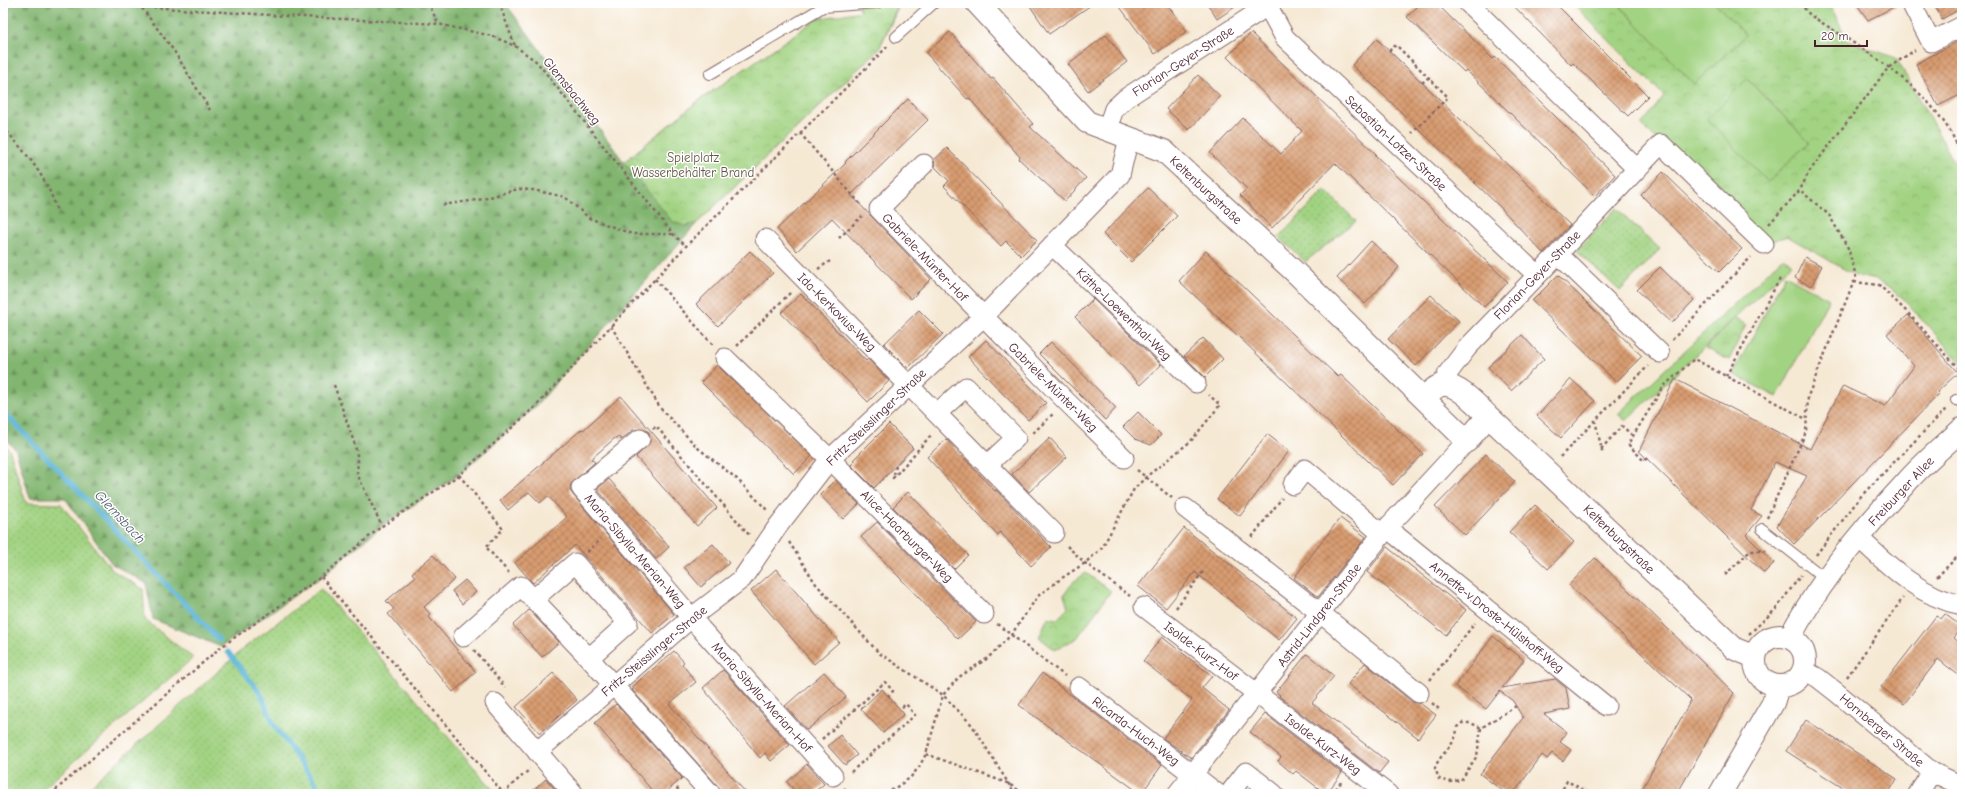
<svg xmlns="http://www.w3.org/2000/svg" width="1965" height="797" font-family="'Comic Neue',sans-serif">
  <defs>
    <pattern id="grass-dots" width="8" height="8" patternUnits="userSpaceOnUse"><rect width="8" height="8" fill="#a2d382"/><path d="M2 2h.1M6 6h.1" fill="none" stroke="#8db570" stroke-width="1.8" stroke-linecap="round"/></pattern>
    <pattern id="forest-firs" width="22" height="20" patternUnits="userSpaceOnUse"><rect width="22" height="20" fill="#81b570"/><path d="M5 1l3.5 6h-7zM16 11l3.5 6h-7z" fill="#6c935c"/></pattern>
    <pattern id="park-crowns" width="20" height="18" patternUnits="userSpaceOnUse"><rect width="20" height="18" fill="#a2d382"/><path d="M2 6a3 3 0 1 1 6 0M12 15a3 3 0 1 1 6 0" fill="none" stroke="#8db570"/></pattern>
    <pattern id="building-cross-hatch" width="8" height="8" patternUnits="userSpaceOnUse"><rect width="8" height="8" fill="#d89c71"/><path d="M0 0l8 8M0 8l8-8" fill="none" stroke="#b17f5d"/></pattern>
  </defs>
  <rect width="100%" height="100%" fill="#fff"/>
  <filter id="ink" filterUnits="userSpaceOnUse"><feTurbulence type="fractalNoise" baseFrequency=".025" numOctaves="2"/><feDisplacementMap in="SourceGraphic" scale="8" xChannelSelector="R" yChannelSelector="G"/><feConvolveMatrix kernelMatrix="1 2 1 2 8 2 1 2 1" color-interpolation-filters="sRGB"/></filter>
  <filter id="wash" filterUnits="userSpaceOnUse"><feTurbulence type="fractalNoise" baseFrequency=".012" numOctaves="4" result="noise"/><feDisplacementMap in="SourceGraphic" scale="16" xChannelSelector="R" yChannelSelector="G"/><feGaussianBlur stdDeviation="0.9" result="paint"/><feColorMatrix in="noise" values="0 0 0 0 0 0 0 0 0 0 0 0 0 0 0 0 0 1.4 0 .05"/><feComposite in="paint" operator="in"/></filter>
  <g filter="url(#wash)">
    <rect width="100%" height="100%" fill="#f6e9d4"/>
    <!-- grass -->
    <path fill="url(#grass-dots)" stroke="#767956" d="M1325,190L1356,221L1305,262L1279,237Z
      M1616,208L1660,249L1620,291L1577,251Z
      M3,443L10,451L26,503L61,504L112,570L143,589L145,620L193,658L37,794H3Z
      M321,589L497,794H82L244,648Z"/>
    <!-- forest -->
    <path fill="url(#forest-firs)" stroke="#666a4e" d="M3,3H505L624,162L697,102L817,19L898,8L879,49L697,223L536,406L459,475L382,526L321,577L221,647L153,619L146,583L112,564L65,498H30L16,450L3,436Z"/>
    <!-- park -->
    <path fill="url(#park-crowns)" stroke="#767956" d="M857,3H899L879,49L697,223L685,226L672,221L624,162L697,102L817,19L861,11Z
      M1572,3H1829L1848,41L1896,58L1962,176V364L1903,298L1877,280L1856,276L1787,236L1764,244L1641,125L1664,96Z
      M1735,318L1746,325L1729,360L1705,348Z
      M1086,573L1111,591L1077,638L1055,650L1039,637L1048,617L1057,619L1068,608L1064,595L1073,582Z"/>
    <!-- pitch -->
    <path fill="#a2d382" stroke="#767956" d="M1617,3H1715L1746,35L1694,84Z
      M1747,79L1809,142L1768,182L1707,119Z
      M1784,257L1792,264L1626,421L1618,414Z
      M1785,275L1829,299L1777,397L1733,374Z"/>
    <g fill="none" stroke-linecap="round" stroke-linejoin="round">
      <!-- stream -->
      <path stroke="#58b4d6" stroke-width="5" d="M3,411L219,640
        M228,652L261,694L274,725L323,794"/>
    </g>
    <g id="blocks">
      <!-- building -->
      <path fill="url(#building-cross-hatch)" d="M1028,3H1094L1049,34Z
        M1117,3H1166L1187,31L1155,54Z
        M1207,3H1241L1217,19Z
        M1421,3H1436L1493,59L1495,57L1615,175L1595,196L1466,70L1464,72L1407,17Z
        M1511,3H1555L1648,96L1628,116L1573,63L1571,65Z
        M1856,3H1900V4L1868,20Z
        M1933,3H1962V8L1942,19Z
        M950,32L991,79L993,78L1033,124L1030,127L1086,178L1065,201L1019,159L1020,157L969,98L967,99L926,53Z
        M1251,33L1376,154L1375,155L1508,282L1484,307L1335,163L1272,228L1240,195L1247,189L1210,153L1243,118L1281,154L1302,131L1227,57Z
        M1106,35L1127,62L1088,91L1068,64Z
        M1377,39L1570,225L1543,253L1499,206L1352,65Z
        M1962,39V94L1938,106L1916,64Z
        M1198,75L1220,96L1189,130L1166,109Z
        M908,99L928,120L851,195L931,279L911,299L832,218L797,251L777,229L846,163L845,162Z
        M947,148L1037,240L1021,256L1006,241L1001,246L944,186L949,181L935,167L934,160Z
        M1663,172L1742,249L1719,272L1641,195Z
        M1148,188L1177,216L1131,262L1103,234Z
        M1371,241L1399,267L1365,304L1337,278Z
        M750,251L773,273L718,326L696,304Z
        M1206,251L1338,377L1341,375L1423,454L1393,485L1238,336L1179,281Z
        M1805,257L1822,266L1811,286L1795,278Z
        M1660,267L1694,300L1672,323L1637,290Z
        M1558,275L1642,356L1616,382L1532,301Z
        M801,294L866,361L868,359L889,381L868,402L781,313Z
        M1431,295L1459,321L1416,366L1388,339Z
        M1093,299L1161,365L1140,385L1075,317Z
        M919,310L943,334L908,368L884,344Z
        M1908,315L1958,373L1937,392L1939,394L1794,544L1777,526L1807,476L1775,462L1751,510L1762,516L1746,535L1774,563L1764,573L1639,451L1675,379L1810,449L1843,386L1885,406L1914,366L1887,334Z
        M1522,335L1544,359L1511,391L1488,367Z
        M1203,338L1223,359L1205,377L1184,356Z
        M986,340L1046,403L1028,420L968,357Z
        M1051,342L1116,408L1105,420L1039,354Z
        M717,365L812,456L794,474L701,382Z
        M1571,379L1595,401L1561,438L1537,416Z
        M621,396L717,508L697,526L636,457L650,442L649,432L643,429L633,430L621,440L619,437L615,438L591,459L595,462L571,484L570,490L573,495L674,614L652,633L575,545L533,583L515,563L567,517L548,496L540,503L529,492L508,510L500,500L582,429L583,430Z
        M1138,412L1161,435L1151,445L1135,439L1123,427Z
        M889,424L913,448L874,488L851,465L855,461L853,460Z
        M1267,434L1289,451L1240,516L1217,499Z
        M1050,438L1067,457L1029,492L1012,474Z
        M946,439L995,491L996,490L1051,547L1031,566L1000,532L998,535L927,457Z
        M1486,454L1515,482L1465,535L1435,507Z
        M609,479L669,547L656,559L597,489Z
        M835,480L859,504L843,519L820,495Z
        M908,492L968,555L954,569L893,507Z
        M1535,505L1574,542L1548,569L1509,532Z
        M1340,518L1366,537L1318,597L1294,578Z
        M877,522L976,622L958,639L861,537Z
        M1184,528L1297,618L1279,640L1195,572L1166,608L1138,586Z
        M713,544L729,563L701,587L684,567Z
        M1387,547L1466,610L1446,635L1367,572Z
        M433,555L455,579L424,607L431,615L429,617L476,672L453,692L388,614L394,609L386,601L415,577L412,573Z
        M1595,558L1734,693L1677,794H1650L1642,789L1691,700L1569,585Z
        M776,569L839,642L814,664L751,591Z
        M465,580L476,592L462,604L452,591Z
        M529,610L559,642L542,657L513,625Z
        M1945,614L1962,627L1954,638L1962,645V678L1938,659L1904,704L1881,687L1936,616L1941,619Z
        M1493,636L1508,649L1509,648L1524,660L1502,688L1555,679L1566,688L1570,709L1544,714L1567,732L1560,742L1571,750L1563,761L1552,753L1547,759L1542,755L1513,794H1507L1480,774L1523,718L1513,701L1500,691L1486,709L1455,686Z
        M1162,637L1212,676L1202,688L1229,710L1191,758L1163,738L1192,700L1143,661Z
        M674,651L684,662L682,664L696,682L669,704L747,794H725L632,690L634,689L632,687Z
        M1307,654L1334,676L1312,703L1388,762L1379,773L1279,696L1280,695L1276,692Z
        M1365,663L1412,702L1421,704L1436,715L1418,738L1348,684Z
        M723,670L790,745L771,761L765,753L760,758L703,688Z
        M824,672L846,697L807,730L785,706Z
        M553,673L577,700L540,733L516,707Z
        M1042,673L1162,765L1141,794L1019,705Z
        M882,689L904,714L883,733L861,709Z
        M616,704L682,778L664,794H655L595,723Z
        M1265,714L1342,773L1326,794L1296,771L1293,774L1278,761L1281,757L1250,732Z
        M1806,720L1897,779L1888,794H1852L1786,751Z
        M840,735L857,755L845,765L828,746Z
        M807,764L824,784L812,794H798L787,782Z
        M546,779L559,794H529Z"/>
    </g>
  </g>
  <g filter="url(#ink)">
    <use href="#blocks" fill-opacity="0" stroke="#866666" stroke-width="1"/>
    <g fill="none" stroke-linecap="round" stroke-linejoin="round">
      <!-- service casing -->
      <g stroke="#866666" stroke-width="12">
        <path id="service" d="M896,37L934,3
          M710,74L823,7L877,3
          M1956,400L1962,401
          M1762,529L1827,580"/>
      </g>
      <!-- minor casing -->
      <g stroke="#866666" stroke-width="21">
        <path id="minor" d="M1266,3L1285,38L1537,275
          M1911,3L1931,42L1962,26
          M1107,129L1114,109L1126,98L1272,3
          M924,164L879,209L1066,401L1124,458
          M1637,169L1661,144L1764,244
          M765,239L1054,533
          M1052,245L1196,383
          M1558,254L1660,353
          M725,358L830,459L984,614
          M1443,385L1448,373L1467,348L1558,254L1637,169L1468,3
          M937,413L966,387L1016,438L987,465
          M640,439L581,488L701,629L833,776
          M1293,485L1305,469L1382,534
          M1185,508L1319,612L1419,693
          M1387,528L1606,706
          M1859,538C1889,566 1920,597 1962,605
          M535,598L575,563L628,623L589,658
          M1144,607L1388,794
          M463,637L521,586L589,658L711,794
          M1804,670L1818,678L1836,692L1932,772L1962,786
          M1079,687L1218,794
          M495,703L574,794
          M537,752L692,617L742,579L778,526L830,459L983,317L1120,175L1129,138
          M1177,794L1387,528L1467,441
          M1229,794L1246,772L1274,794
          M1918,794L1932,772"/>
      </g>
      <!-- tertiary casing -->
      <g stroke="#866666" stroke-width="24">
        <path id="tertiary" d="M977,3L1087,122L1164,151L1296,273L1467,441L1488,416L1735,649L1755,657
          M1425,397C1430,393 1435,386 1442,385C1457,383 1478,406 1488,416
          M1755 661a25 25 0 1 1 50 0a25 25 0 1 1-50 0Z
          M1790,637C1819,582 1862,530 1905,484C1922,464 1943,447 1962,429
          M1720,794L1773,703L1778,687"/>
      </g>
      <!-- path -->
      <path stroke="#866666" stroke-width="2.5" stroke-dasharray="3 3" stroke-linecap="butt" d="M87,3L285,16L438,24L492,36L515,46L537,62L673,234L686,246
        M428,3L438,23
        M499,3L515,46
        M1800,3L1810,15C1865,51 1941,92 1962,158
        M142,8L174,51L210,110
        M1389,51L1396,45L1448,97L1412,133
        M1422,83L1429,77
        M3,127C25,152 49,179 57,212
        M800,133L861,205
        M443,205L483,199L518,189L533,190L565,197L589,218L632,234H673
        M1769,224L1800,190L1809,172L1888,68L1915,50
        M839,238L862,216
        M818,269L830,261
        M655,279L713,345
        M1854,282L1879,285L1906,311L1962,372
        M611,326L661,409L698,448L737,479L767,510
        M1672,340L1751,257
        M737,346L791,292
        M1726,376L1781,277
        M334,385L355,445L358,460L357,474L382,526
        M1595,420L1603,455
        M653,429L656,426L750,536
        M1033,433L1054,413
        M1601,449L1622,426L1633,436
        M1560,457L1648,366
        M1647,458L1644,461L1628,444L1664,386L1694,359L1806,419
        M896,466L893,478L932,434
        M1137,470L1172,498
        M459,475L503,529L486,547L509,573
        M1767,518L1806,432L1808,396L1856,276L1848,248L1829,215L1800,190
        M1252,537L1282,498
        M789,542L816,584L879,653L943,695L972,725L1015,794
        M1067,546L1085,563L1130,596
        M587,552L601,539
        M1816,555L1862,495L1947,408
        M1725,575L1750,551H1767
        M321,577L504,794
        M1937,577L1962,552
        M1176,608L1204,570
        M997,624L1065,676
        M1749,634L1776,609L1801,575
        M474,650L505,687
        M1847,677L1903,598
        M1430,680L1475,623
        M1432,703L1439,709
        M1481,728L1477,756L1461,780L1450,782L1439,779L1435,768C1441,751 1457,746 1457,727L1462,723H1471L1481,728L1516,706
        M822,739L885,682L893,691L888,696
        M926,754L1007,783L1025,794
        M851,772L915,715L906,704L900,709
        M844,788L849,794
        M503,793L530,769
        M51,794L221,647L321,577L382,526L459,475L536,406L686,246L888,46
        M672,794L681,786
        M886,794L910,778L919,767L926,754L943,695L959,677L988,658L1011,635L1038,596L1062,578L1085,563L1102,548L1134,489L1146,477L1191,441L1220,405L1209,395
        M1332,794L1342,781
        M1560,794L1567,781L1591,794"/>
      <!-- service -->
      <use href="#service" stroke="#fff" stroke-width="10"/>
      <!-- minor -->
      <use href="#minor" stroke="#fff" stroke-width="19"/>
      <!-- tertiary -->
      <use href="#tertiary" stroke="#fff" stroke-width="22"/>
    </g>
  </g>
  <g text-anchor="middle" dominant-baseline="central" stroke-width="3" stroke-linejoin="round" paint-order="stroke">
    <!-- street labels -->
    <g font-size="13" fill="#4a1f2b" stroke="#fff">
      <text transform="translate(1183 61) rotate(-33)">Florian-Geyer-Straße</text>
      <text transform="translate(572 91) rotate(51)">Glemsbachweg</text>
      <text transform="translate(1396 143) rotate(43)">Sebastian-Lotzer-Straße</text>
      <text transform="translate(1206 190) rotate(43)">Keltenburgstraße</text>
      <text transform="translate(925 257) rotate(46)">Gabriele-Münter-Hof</text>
      <text transform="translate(1537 275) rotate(-46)">Florian-Geyer-Straße</text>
      <text transform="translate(837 312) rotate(45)">Ida-Kerkovius-Weg</text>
      <text transform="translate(1124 314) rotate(44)">Käthe-Loewenthal-Weg</text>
      <text transform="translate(1053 387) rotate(45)">Gabriele-Münter-Weg</text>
      <text transform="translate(876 417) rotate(-44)">Fritz-Steisslinger-Straße</text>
      <text transform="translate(1901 491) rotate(-47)">Freiburger Allee</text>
      <text transform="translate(907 536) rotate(45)">Alice-Haarburger-Weg</text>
      <text transform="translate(1619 539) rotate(44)">Keltenburgstraße</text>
      <text transform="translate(635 551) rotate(49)">Maria-Sibylla-Merian-Weg</text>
      <text transform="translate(1319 615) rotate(-52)">Astrid-Lindgren-Straße</text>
      <text transform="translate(1497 617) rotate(39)">Annette-v.Droste-Hülshoff-Weg</text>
      <text transform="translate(654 651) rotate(-40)">Fritz-Steisslinger-Straße</text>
      <text transform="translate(1201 651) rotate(37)">Isolde-Kurz-Hof</text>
      <text transform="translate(762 697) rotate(48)">Maria-Sibylla-Merian-Hof</text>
      <text transform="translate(1882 730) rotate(40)">Hornberger Straße</text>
      <text transform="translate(1136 731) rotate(37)">Ricarda-Huch-Weg</text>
      <text transform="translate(1323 744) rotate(37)">Isolde-Kurz-Weg</text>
    </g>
    <!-- park labels -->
    <g font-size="13" fill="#645545" stroke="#fff">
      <text x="693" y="157">Spielplatz<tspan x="693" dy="15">Wasserbehälter Brand</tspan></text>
    </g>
    <!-- water labels -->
    <g font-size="14" font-style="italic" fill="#505b6f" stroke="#fff">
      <text transform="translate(120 517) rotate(47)">Glemsbach</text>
    </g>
  </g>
  <!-- margin -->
  <rect width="1965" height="797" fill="none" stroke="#fff" stroke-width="16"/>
  <!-- scale -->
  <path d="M1815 40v6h52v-6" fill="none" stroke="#4a1f2b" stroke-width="2"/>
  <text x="1821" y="40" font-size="12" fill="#4a1f2b" stroke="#ffffff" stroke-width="3" paint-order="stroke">20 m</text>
</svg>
